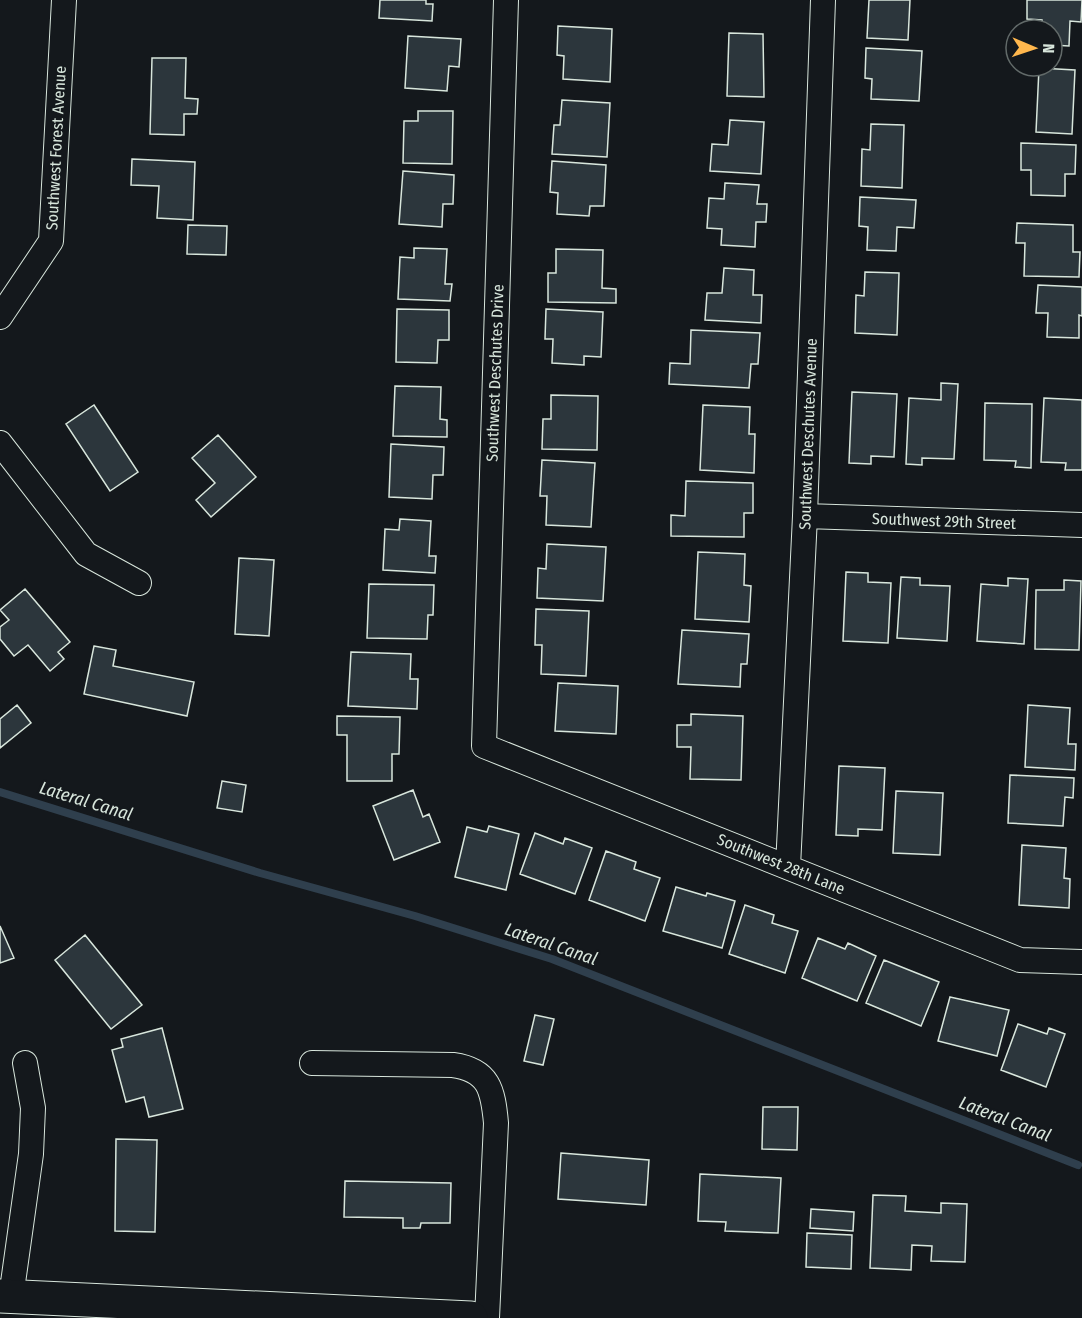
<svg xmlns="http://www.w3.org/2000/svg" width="1082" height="1318" font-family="'Fira Sans Condensed',sans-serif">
  <rect width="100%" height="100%" fill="#14181c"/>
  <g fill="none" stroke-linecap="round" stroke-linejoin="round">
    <!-- stream -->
    <path stroke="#2f3f4d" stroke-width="8" d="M0,792L260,873L415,916L552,959L1078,1165"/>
  </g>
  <!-- building -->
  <path fill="#2c363c" stroke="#d8e6dc" stroke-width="1.5" d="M380,0H426V4H433L432,21L379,18Z
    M869,0H910L908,40L867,38Z
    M1027,0H1082L1081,22L1070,21L1069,46L1052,45V30H1042V20L1027,19Z
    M558,26L612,29L610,82L563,79L564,56L557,55Z
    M729,33L763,34L764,97L727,96Z
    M408,36L461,39L459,67L449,66L447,91L405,88Z
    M866,48L922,51L919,101L871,99L872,79L865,78Z
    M152,58H186L185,98L198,99L197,114H184V135L150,134Z
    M1039,68L1075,70L1072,134L1036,132Z
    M562,100L610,103L607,157L552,154L554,125H560Z
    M418,111H453L452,164L403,163L404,121H418Z
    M730,120L764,122L761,174L710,171L712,144L728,145Z
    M871,124L904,125L902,188L861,186L862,149L870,150Z
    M1021,143L1076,145L1075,174H1065V196L1031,195V170H1021Z
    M132,159L195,162L193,220L157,218L159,186L131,185Z
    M552,161L606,165L604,206H590L589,216L557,214L558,193L550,192Z
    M403,171L454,175L453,204H443L442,227L399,224Z
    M725,183L759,185L757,204H767L766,222H756L755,247L721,245L722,229L707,228L709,198L724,199Z
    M860,197L916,200L914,228L897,227L896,251L867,250L868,227L859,226Z
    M1017,223L1073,225V252H1080L1079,277L1024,276L1025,243H1016Z
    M188,225L227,226L226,255L187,254Z
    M414,248L447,249L445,284H452L450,301L398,299L400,257L414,258Z
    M556,249L603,250L602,288L616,289V303L548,302V273H556Z
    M724,268L754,270L753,295H762L761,323L705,320L707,293H722Z
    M865,272L899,273L897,335L855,333L856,295L864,296Z
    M1038,285L1082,287V316L1079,315V338L1047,337L1048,313H1036Z
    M397,309L449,310V340H438L437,363L396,362Z
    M546,309L603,312L601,357L584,356V365L552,363L553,339H545Z
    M691,330L760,333L758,364H751L749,388L669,384L670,363L690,364Z
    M941,383L958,384L954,459L922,458V465L906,464L909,398L941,400Z
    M395,386L441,387L440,419L447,420V437L393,436Z
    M852,392L897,394L894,457L871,456V464L849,463Z
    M551,395L598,396L597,450L542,449L543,419H551Z
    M1044,398L1082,400V470H1065L1066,463L1041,462Z
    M985,403L1032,404L1031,468L1015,467L1016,461L984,460Z
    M94,405L138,472L110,491L66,424Z
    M703,405L750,407L749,434H755L754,473L700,470Z
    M218,435L256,477L211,517L196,500L215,483L192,458Z
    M391,444L444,447L443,475H433L432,499L389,497Z
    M542,460L595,463L591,527L546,525L547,496H540Z
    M686,481L753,483V513H744V537L671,536V515L685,516Z
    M400,519L431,521L429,556H436L435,573L383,570L385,529L399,530Z
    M547,544L606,547L603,601L537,598L538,568L546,569Z
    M698,552L745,554L744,585L751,586L749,622L695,619Z
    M239,558L274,560L269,636L235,634Z
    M846,572L868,573V582L891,583L888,643L843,641Z
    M901,577L920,578V585L950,586L947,641L897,638Z
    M1008,578L1028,579L1024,644L977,641L981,584L1008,586Z
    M1064,580L1081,581L1079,650L1035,649L1036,590H1064Z
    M369,584L434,585L433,615H428L427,639L367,638Z
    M25,589L70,642L58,652L64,659L50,671L28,645L14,656L0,639V627L9,620L0,610Z
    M536,609L589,611L586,676L541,674L542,645H535Z
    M682,630L749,634L747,664H741L740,687L678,684Z
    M94,646L116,650L113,666L194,682L187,716L84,694Z
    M351,652L411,654L410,679H418L417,709L348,706Z
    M558,683L618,686L616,734L555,731Z
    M17,705L31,723L0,748V719Z
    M1028,705L1070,708L1068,744H1076L1075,770L1025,767Z
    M691,714L743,716L741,780L690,779L691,747H677V725H691Z
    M337,716L400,717L399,754H392V781H347V735H337Z
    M839,766L885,768L882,830L858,829V836L836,835Z
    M1010,775L1074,778L1073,798L1065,797L1063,826L1008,823Z
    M222,781L246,785L242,812L217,808Z
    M413,790L423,817L429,814L440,842L394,860L373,806Z
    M896,791L943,793L940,855L893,853Z
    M489,826L519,834L506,890L455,877L467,827L487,832Z
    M535,833L563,844L565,838L592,848L575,894L520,874Z
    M1022,845L1066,848L1064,878L1070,879L1069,908L1019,905Z
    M606,851L636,862L634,869L660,878L645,921L589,900Z
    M676,887L706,896L707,893L735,901L722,948L663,931Z
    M745,905L774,915L772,923L798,931L785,973L729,954Z
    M0,926L14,958L0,963Z
    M85,935L142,1005L111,1029L55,960Z
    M818,938L845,949L848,943L876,956L857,1001L802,978Z
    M884,960L939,982L921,1026L866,1003Z
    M950,997L1009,1010L997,1056L938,1041Z
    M535,1015L554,1019L543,1065L524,1061Z
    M1018,1024L1047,1034L1049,1028L1065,1034L1046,1087L1001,1070Z
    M162,1028L183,1109L149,1117L144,1097L126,1102L112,1050L123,1047L121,1039Z
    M763,1107H798L797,1150L762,1149Z
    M116,1139L157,1140L155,1232L115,1231Z
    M561,1153L649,1160L646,1205L558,1199Z
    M700,1174L781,1178L778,1233L725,1231L726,1222L698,1221Z
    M345,1181L451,1183L450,1223H421L420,1228H403V1218L344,1217Z
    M873,1195L906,1196L905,1211L941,1213V1203L967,1204L965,1262L931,1261L932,1246L912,1245L911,1270L870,1268Z
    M811,1209L854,1212L853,1231L810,1228Z
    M807,1233L852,1235L851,1269L806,1267Z"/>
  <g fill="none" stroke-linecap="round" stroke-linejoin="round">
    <!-- street casing -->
    <g stroke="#d8e6dc" stroke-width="26">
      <path id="street" d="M506,0L484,746L1020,960L1082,962
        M0,317L51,241L64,0
        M0,443L86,554L139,583
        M805,516L1082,525
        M788,867L805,516L823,0
        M312,1063L453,1065C489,1070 493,1090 496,1123L487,1318
        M11,1297L31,1154L33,1108L25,1063"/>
    </g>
    <!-- secondary casing -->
    <g stroke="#d8e6dc" stroke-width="35">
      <path id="secondary" d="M0,1296L471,1318"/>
    </g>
    <!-- street -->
    <use href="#street" stroke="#14181c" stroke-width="24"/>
    <!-- secondary -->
    <use href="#secondary" stroke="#14181c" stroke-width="33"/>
  </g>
  <g text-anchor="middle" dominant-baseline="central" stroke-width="4.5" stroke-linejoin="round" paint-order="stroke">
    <!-- street labels -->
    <g font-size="16" fill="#d8e6dc" stroke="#14181c">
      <text transform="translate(56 148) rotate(-87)">Southwest Forest Avenue</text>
      <text transform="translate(495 373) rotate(-88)">Southwest Deschutes Drive</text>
      <text transform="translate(808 434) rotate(-88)">Southwest Deschutes Avenue</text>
      <text transform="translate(944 521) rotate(2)">Southwest 29th Street</text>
      <text transform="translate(781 864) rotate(22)">Southwest 28th Lane</text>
    </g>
    <!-- water labels -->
    <g font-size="18" font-style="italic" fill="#d8e6dc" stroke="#14181c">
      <text transform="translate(86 801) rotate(17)">Lateral Canal</text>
      <text transform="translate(551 944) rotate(19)">Lateral Canal</text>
      <text transform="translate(1005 1119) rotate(21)">Lateral Canal</text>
    </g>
  </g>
  <!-- north arrow -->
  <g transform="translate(1034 48) rotate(92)"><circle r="28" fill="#14181c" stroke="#626a69" stroke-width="1.5"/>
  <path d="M0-4.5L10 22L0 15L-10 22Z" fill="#ffb74d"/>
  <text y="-9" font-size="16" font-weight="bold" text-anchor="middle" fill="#d8e6dc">N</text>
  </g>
</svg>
